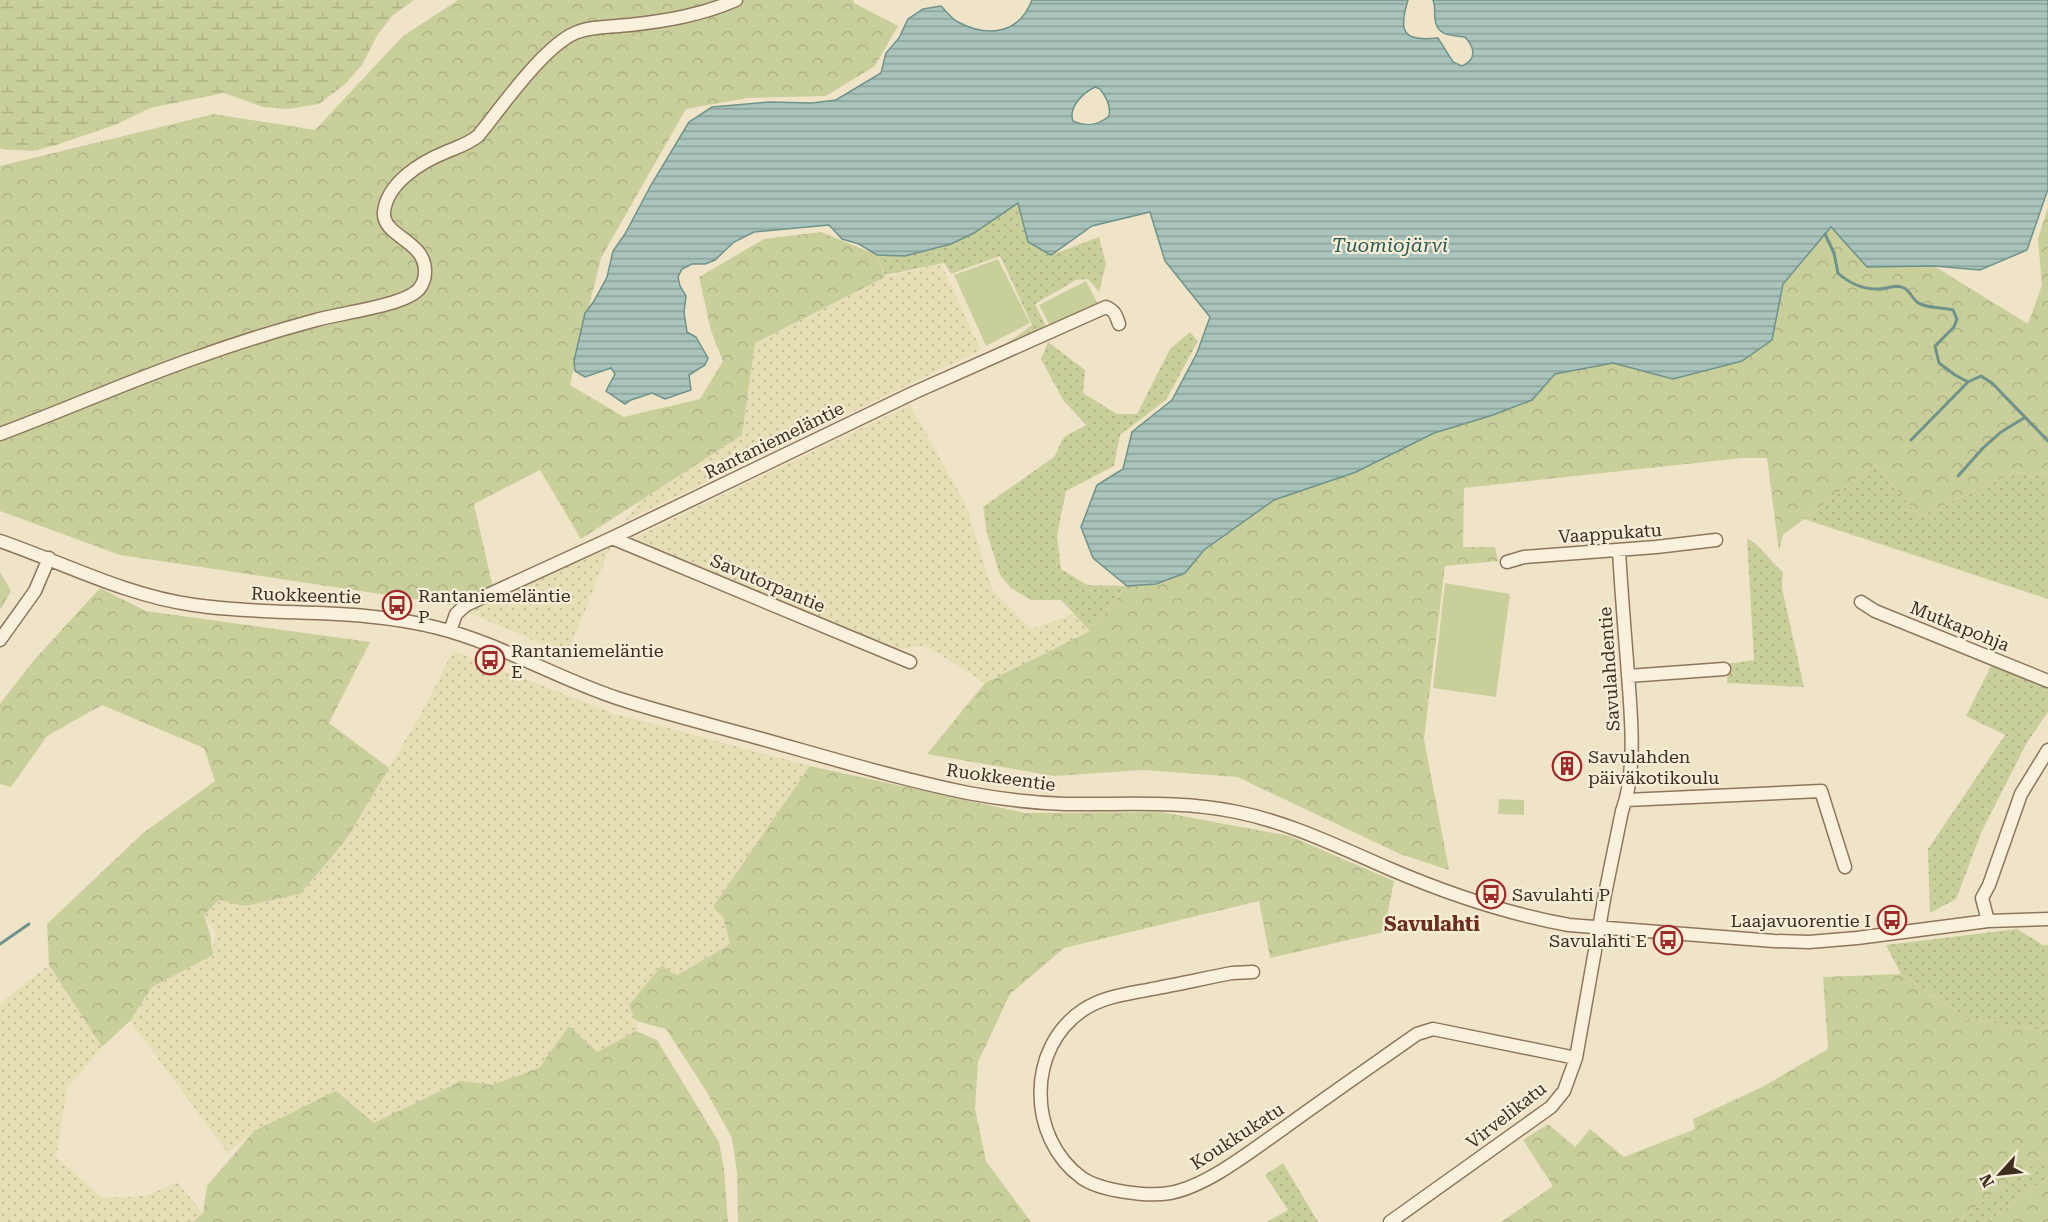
<svg xmlns="http://www.w3.org/2000/svg" width="2048" height="1222" font-family="'Roboto Serif',serif">
  <defs>
    <pattern id="farmland-dots" width="8" height="8" patternUnits="userSpaceOnUse" patternTransform="scale(1.5)"><rect width="8" height="8" fill="#e6deb5"/><path d="M2 2h.1M6 6h.1" fill="none" stroke="#c6bf9b" stroke-width="1.8" stroke-linecap="round"/></pattern>
    <pattern id="green-dots" width="8" height="8" patternUnits="userSpaceOnUse" patternTransform="scale(1.5)"><rect width="8" height="8" fill="#c9cf9b"/><path d="M2 2h.1M6 6h.1" fill="none" stroke="#aeb285" stroke-width="1.8" stroke-linecap="round"/></pattern>
    <pattern id="forest-crowns" width="20" height="18" patternUnits="userSpaceOnUse" patternTransform="scale(1.5)"><rect width="20" height="18" fill="#c9cf9b"/><path d="M2 6a3 3 0 1 1 6 0M12 15a3 3 0 1 1 6 0" fill="none" stroke="#aeb285"/></pattern>
    <pattern id="wetland-marsh" width="20" height="14" patternUnits="userSpaceOnUse" patternTransform="scale(1.5)"><rect width="20" height="14" fill="#c9cf9b"/><path d="M1 5h8M5 5V1M11 12h8M15 12V8" fill="none" stroke="#aeb285"/></pattern>
    <pattern id="water-rules" width="6" height="5" patternUnits="userSpaceOnUse" patternTransform="scale(1.5)"><rect width="6" height="5" fill="#a9c4bc"/><path d="M0 2.5h6" fill="none" stroke="#8ba098"/></pattern>
  </defs>
  <rect width="100%" height="100%" fill="#f0e4c8"/>
  <!-- farmland -->
  <path fill="url(#farmland-dots)" d="M941,264L981,350L625,521L641,500L742,435L755,343L885,277Z
    M910,405L966,505L992,589L1031,629L1075,614L1090,631L985,683L925,645L895,650L633,538Z
    M612,543L567,655L468,612Z
    M453,651L615,714L810,766L714,907L723,917L730,944L676,976L662,965L630,1005L639,1029L597,1052L569,1026L539,1068L492,1085L461,1082L374,1123L254,1131L228,1153L130,1021L152,987L212,955L215,932L203,915L220,900L244,906L345,841L426,705Z
    M49,965L102,1047L67,1089L56,1157L103,1198L146,1196L177,1182L203,1213L193,1222H0V1003Z"/>
  <!-- green -->
  <path fill="url(#green-dots)" d="M1019,203L1028,242L1051,255L1099,237L1106,264L1099,292L1088,279L1076,280L1035,304L1046,326L1039,333L995,352L1032,325L1000,256L951,274L944,263L885,275L877,255L905,256L974,233Z
    M1190,332L1198,341L1166,400L1120,435L1114,466L1066,491L1057,536L1061,569L1087,585L1127,586L1090,631L1061,600H1031L1011,588L1000,575L987,533L983,507L1054,457L1064,437L1086,425L1063,400L1041,359L1048,342L1085,370L1083,393L1117,414H1137L1170,349Z
    M1876,464L1919,517L2014,472L2048,474V599L1804,519Z
    M1747,538C1761,546 1770,561 1783,572L1782,588L1804,687L1727,683L1728,664L1754,660Z
    M1992,664L2048,686V712L2026,744L1982,831L1956,899L1930,913L1928,849L2005,735L1966,716Z
    M2017,929L2043,945H2048V1027L2042,1030L1970,1020L1901,974L1886,945Z
    M2048,1153V1177L1988,1222H1956Z
    M1283,1163L1318,1222H1267L1288,1210L1265,1175Z"/>
  <!-- forest -->
  <path fill="url(#forest-crowns)" d="M458,0H853L854,3L898,26L875,66L826,96L747,98L686,109L601,258L570,385L624,417L700,399L723,361L711,331L699,277L764,239L821,232L877,255L885,277L755,343L742,435L581,539L540,470L474,504L493,588L461,606L120,555L0,511V166L214,114L315,130L403,36Z
    M2048,207V474L2014,472L1919,517L1876,464L1783,535L1779,551L1767,458H1742L1464,488L1463,547H1495L1498,561L1445,566L1424,739L1449,870L1400,854L1237,777L1143,770L1054,776L927,754L985,683L1090,631L1127,586L1156,584L1185,573L1204,550L1274,500L1356,472L1434,433L1493,415L1532,400L1555,374L1613,363L1673,379L1772,340L1783,284L1831,226L1867,267L1934,266L2028,324L2042,285L2038,239Z
    M0,572L11,591L0,610Z
    M100,588L146,611L370,642L329,723L389,768L345,841L300,894L244,906L219,900L204,915L210,934L213,955L152,987L130,1021L102,1047L49,965L47,924L143,833L215,781L204,748L102,705L47,736L11,787L0,784V704L34,660Z
    M810,766L1025,813L1161,812L1290,836L1394,881L1384,932L1270,958L1259,901L1064,948L1010,994L978,1062L975,1109L986,1161L1031,1222H738L737,1173L732,1138L705,1089L666,1029L636,1021L629,1005L662,965L676,976L730,944L723,917L713,907Z
    M1901,974L1970,1020L2042,1030L2048,1027V1153L1956,1222H1501L1553,1186L1523,1140L1548,1124L1575,1147L1590,1129L1624,1157L1695,1129L1693,1119L1762,1087L1828,1049L1823,977Z
    M569,1026L597,1052L636,1031L657,1040L719,1142L724,1169L728,1222H193L203,1213L207,1186L254,1131L336,1091L374,1123L461,1081L492,1085L539,1068Z
    M2048,1177V1222H1988Z"/>
  <!-- wetland -->
  <path fill="url(#wetland-marsh)" d="M0,0H414L392,16L378,34L362,65L344,85L319,104L288,109L263,107L224,93L150,108L115,125L56,145L33,151L0,149Z"/>
  <!-- pitch -->
  <path fill="#c9cf9b" d="M998,259L1030,323L986,346L954,275Z
    M1086,281L1098,304L1051,328L1039,305Z
    M1445,583L1510,594L1496,697L1433,688Z
    M1499,799L1524,800V815L1498,814Z"/>
  <!-- water -->
  <path fill="url(#water-rules)" stroke="#6f938a" stroke-width="1.5" fill-rule="evenodd" d="M1032,0H1408C1398,32 1403,42 1438,38L1453,62L1462,66C1477,59 1475,48 1465,37C1452,35 1437,37 1435,19C1434,12 1436,7 1433,0H2048V189L2027,250L1980,270L1934,266L1867,267L1831,227L1783,284L1772,340L1742,361L1673,379L1613,363L1555,374L1532,400L1493,415L1434,433L1356,472L1274,500L1204,550L1185,573L1156,584L1127,586L1093,558L1081,527L1097,485L1123,469L1132,432L1172,400L1197,353L1210,317L1165,261L1150,212L1092,226L1051,255L1028,242L1018,203L974,233L951,244L905,256L877,255L859,244L842,239L829,225L754,232L734,242L715,260L705,264H692L682,269L678,277L680,286L686,296L684,312L687,332L696,337L708,358L705,365L689,375L691,390L665,399L652,393L631,400L625,404L606,391L615,374L611,368L585,377L575,371L574,361L585,313L594,301L607,277L613,251L625,234L651,185L689,122L712,107L769,102L812,103L836,100L881,73L886,53L899,38L908,19L923,9L941,6C946,11 952,19 958,22C988,38 1019,34 1032,0ZM1095,87L1100,89C1106,97 1111,105 1109,116C1099,125 1086,127 1073,121C1068,107 1083,93 1095,87Z"/>
  <g fill="none" stroke-linecap="round" stroke-linejoin="round">
    <!-- stream -->
    <path stroke="#6f938a" stroke-width="3" d="M1825,234L1834,253L1838,273C1850,284 1864,290 1881,289C1889,288 1896,284 1904,288C1910,291 1912,298 1917,302C1926,309 1942,307 1953,310L1957,319L1954,327L1935,346L1939,363L1955,375L1968,382L1981,376L1992,383L2048,441
      M1911,440L1968,382
      M1958,476L1983,448L2001,432L2024,418
      M0,944L29,924"/>
    <!-- minor casing -->
    <g stroke="#8d765c" stroke-width="15">
      <path id="minor" d="M0,434C65,410 129,381 195,358C234,344 275,331 316,320C340,313 404,306 419,289C423,284 425,279 425,272C426,240 382,237 384,212C387,183 421,162 446,152C458,147 468,144 478,136C501,108 543,47 575,33C591,26 612,27 629,25C666,21 702,15 736,0
        M612,538L910,662
        M0,541C64,563 127,596 194,605C275,617 358,607 438,628C501,644 558,679 620,699C667,714 715,726 762,739C830,758 899,779 968,793C1000,799 1033,803 1065,804C1123,805 1179,800 1237,812C1291,823 1339,847 1390,869C1446,893 1508,914 1569,925L1774,941L1809,942L1857,938L1988,921L2048,919
        M1507,562L1524,557L1656,547L1716,540
        M1861,602L1875,611L2048,681
        M450,631L456,614L466,605L612,538L913,393L1106,307C1115,311 1116,315 1119,324
        M0,640L35,591L49,558
        M1628,676L1724,669
        M1626,800L1821,791L1845,867
        M1988,921L1982,898L1989,885L2021,794L2048,750
        M1253,972L1232,973C1206,978 1179,984 1152,989C1128,994 1104,996 1083,1010C1026,1048 1027,1138 1082,1178C1101,1191 1147,1197 1170,1193C1208,1186 1252,1150 1284,1128C1328,1096 1373,1065 1417,1034L1433,1029L1576,1058
        M1390,1222L1551,1107L1564,1091L1576,1058L1605,894L1622,811C1638,769 1630,705 1627,661C1624,624 1621,587 1619,550"/>
    </g>
    <!-- minor -->
    <use href="#minor" stroke="#faf1dc" stroke-width="12"/>
  </g>
  <!-- icons -->
  <defs>
    <g id="bus-ring" transform="scale(1.5)"><circle r="9.5" fill="#f7eed8" stroke="#9e2a2b" stroke-width="1.5"/><path d="M-5-6H5V4H4V6H2V4H-2V6H-4V4H-5ZM-3.5-4V0h7V-4ZM-3.5 1.2v1.5H-2V1.2ZM2 1.2v1.5H3.5V1.2Z" fill="#9e2a2b"/></g>
    <g id="building-ring" transform="scale(1.5)"><circle r="9.5" fill="#f7eed8" stroke="#9e2a2b" stroke-width="1.5"/><path d="M-4-6H4V6H1V3H-1V6H-4ZM-2.5-4.3h1.7v1.8h-1.7ZM.8-4.3h1.7v1.8H.8ZM-2.5-1h1.7V.8h-1.7ZM.8-1h1.7V.8H.8Z" fill="#9e2a2b"/></g>
  </defs>
  <g fill-rule="evenodd">
    <use href="#bus-ring" x="397" y="605"/>
    <use href="#bus-ring" x="490" y="660"/>
    <use href="#building-ring" x="1567" y="766"/>
    <use href="#bus-ring" x="1491" y="894"/>
    <use href="#bus-ring" x="1892" y="920"/>
    <use href="#bus-ring" x="1668" y="940"/>
  </g>
  <g text-anchor="middle" dominant-baseline="central" stroke-width="4.5" stroke-linejoin="round" paint-order="stroke">
    <!-- street labels -->
    <g font-size="18" fill="#3d2e20" stroke="#f7eed8">
      <text transform="translate(774 440) rotate(-26)">Rantaniemeläntie</text>
      <text transform="translate(1610 533) rotate(-4)">Vaappukatu</text>
      <text transform="translate(768 583) rotate(23)">Savutorpantie</text>
      <text transform="translate(306 595) rotate(2)">Ruokkeentie</text>
      <text transform="translate(1960 626) rotate(22)">Mutkapohja</text>
      <text transform="translate(1609 669) rotate(-94)">Savulahdentie</text>
      <text transform="translate(1001 777) rotate(8)">Ruokkeentie</text>
      <text transform="translate(1506 1115) rotate(-38)">Virvelikatu</text>
      <text transform="translate(1237 1136) rotate(-33)">Koukkukatu</text>
    </g>
    <!-- poi labels -->
    <g font-size="18" fill="#3d2e20" stroke="#f7eed8" text-anchor="start">
      <text x="418" y="595">Rantaniemeläntie<tspan x="418" dy="21">P</tspan></text>
      <text x="511" y="650">Rantaniemeläntie<tspan x="511" dy="21">E</tspan></text>
      <text x="1588" y="756">Savulahden<tspan x="1588" dy="21">päiväkotikoulu</tspan></text>
      <text x="1512" y="894">Savulahti P</text>
      <text x="1871" y="920" text-anchor="end">Laajavuorentie I</text>
      <text x="1647" y="940" text-anchor="end">Savulahti E</text>
    </g>
    <!-- water labels -->
    <g font-size="20" font-style="italic" fill="#2f5d5a" stroke="#f7eed8">
      <text x="1390" y="245">Tuomiojärvi</text>
    </g>
    <!-- neighbourhood labels -->
    <g font-size="20" font-weight="bold" fill="#6b2e1e" stroke="#f7eed8">
      <text x="1432" y="924">Savulahti</text>
    </g>
  </g>
  <!-- north arrow -->
  <g transform="translate(2000 1174) rotate(243)" stroke="#f7eed8" stroke-width="4.5" paint-order="stroke">
  <path d="M0-4.5L10 22L0 15L-10 22Z" fill="#3d2e20"/>
  <text y="-9" font-size="16" font-weight="bold" text-anchor="middle" fill="#3d2e20">N</text>
  </g>
</svg>
